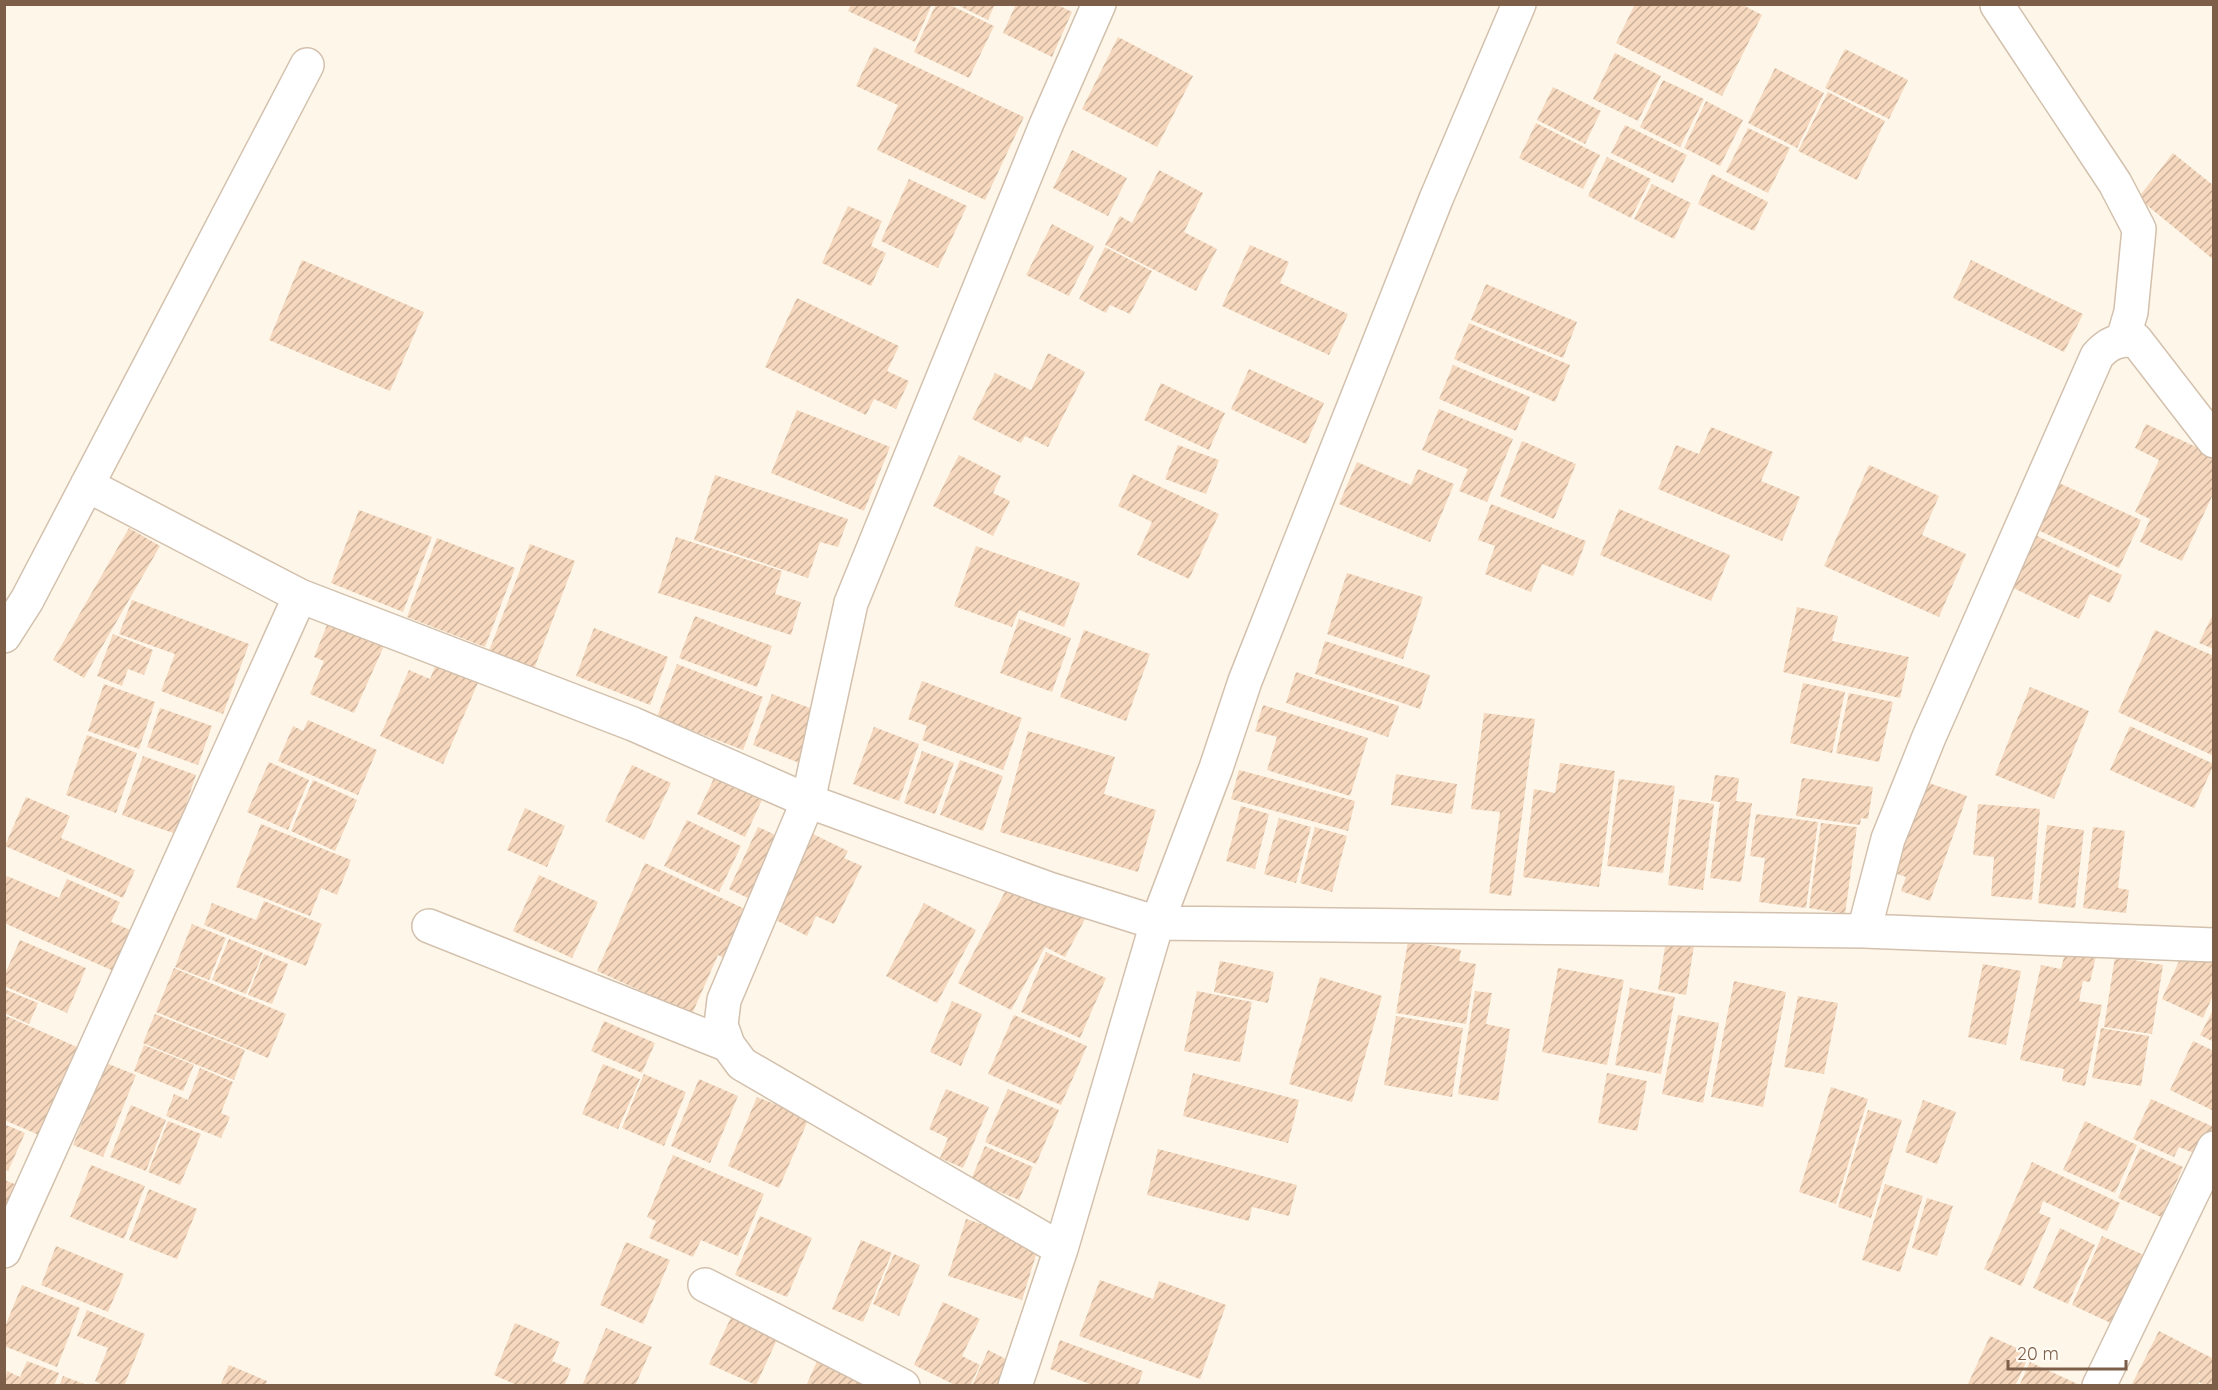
<svg xmlns="http://www.w3.org/2000/svg" width="2218" height="1390" font-family="Quicksand,sans-serif">
  <defs>
    <pattern id="building-hatch" width="6" height="6" patternUnits="userSpaceOnUse" patternTransform="scale(1.5)"><rect width="6" height="6" fill="#f6d8be"/><path d="M-1 1l2-2M0 6l6-6M5 7l2-2" fill="none" stroke="#ccb29c"/></pattern>
  </defs>
  <rect width="100%" height="100%" fill="#fef7e9"/>
  <!-- building -->
  <path fill="url(#building-hatch)" d="M851,4H932L915,42L848,11Z
    M936,4H948L994,26L969,78L914,52Z
    M955,4H995L988,20Z
    M1016,4H1056L1072,12L1052,57L1003,33Z
    M1635,4H1741L1762,15L1722,96L1616,43Z
    M1118,37L1193,76L1157,147L1082,109Z
    M874,47L1024,117L985,200L877,150L898,105L856,86Z
    M1845,49L1908,80L1889,119L1825,88Z
    M1615,53L1661,76L1638,121L1593,99Z
    M1775,68L1824,93L1797,148L1748,123Z
    M1663,80L1704,99L1680,147L1640,127Z
    M1553,87L1601,111L1585,144L1537,120Z
    M1828,92L1885,121L1857,180L1798,151Z
    M1706,101L1743,120L1720,166L1684,148Z
    M1536,123L1600,155L1583,189L1519,158Z
    M1625,125L1687,155L1673,183L1611,153Z
    M1748,128L1790,148L1768,193L1726,172Z
    M1072,150L1127,178L1108,216L1053,188Z
    M2173,153L2214,186V260L2138,198Z
    M1607,157L1651,179L1631,218L1588,196Z
    M1159,170L1203,193L1184,232L1217,249L1196,291L1105,245L1120,216L1132,223Z
    M1712,174L1768,202L1754,231L1698,204Z
    M909,179L967,206L938,268L881,241Z
    M1652,184L1691,203L1674,239L1634,219Z
    M848,206L882,221L871,246L886,253L871,286L822,263Z
    M1052,224L1094,246L1069,296L1026,275Z
    M1250,245L1289,262L1280,283L1348,314L1329,355L1222,306Z
    M1105,247L1152,271L1130,314L1110,305L1106,313L1079,299Z
    M302,260L424,312L390,391L269,340Z
    M1971,260L2083,314L2064,352L1953,298Z
    M1486,284L1577,322L1563,358L1471,320Z
    M797,298L899,346L887,371L909,381L896,409L874,399L866,415L765,367Z
    M1469,323L1570,365L1555,402L1454,359Z
    M1048,353L1085,372L1048,447L1025,436L1021,443L972,419L995,373L1031,390Z
    M1453,365L1530,397L1516,431L1439,399Z
    M1249,369L1324,403L1306,444L1231,409Z
    M1161,383L1225,413L1209,450L1144,420Z
    M1439,409L1513,439L1487,502L1459,491L1468,469L1422,450Z
    M797,410L890,447L864,511L771,473Z
    M2146,424L2214,455V492L2182,561L2140,542L2150,519L2135,512L2159,460L2135,448Z
    M1711,427L1773,452L1761,481L1800,497L1782,541L1658,489L1676,445L1699,454Z
    M1522,441L1576,464L1554,519L1500,496Z
    M1178,445L1219,460L1206,494L1165,479Z
    M959,455L1001,476L993,493L1010,501L993,536L933,506Z
    M1357,462L1411,485L1418,469L1454,484L1430,542L1339,504Z
    M1869,465L1939,496L1922,535L1966,554L1939,617L1824,566Z
    M1133,474L1219,514L1189,579L1137,555L1152,522L1118,506Z
    M715,475L848,519L838,547L820,542L808,578L694,540Z
    M2059,483L2141,520L2119,568L2038,530Z
    M1491,504L1586,541L1573,576L1542,564L1531,592L1485,574L1495,546L1478,540Z
    M1619,509L1730,555L1711,601L1600,555Z
    M359,510L432,537L403,612L331,583Z
    M129,528L160,546L84,678L53,660Z
    M2035,535L2122,575L2110,603L2090,594L2079,619L2011,587Z
    M676,537L782,571L775,594L801,602L791,635L658,593Z
    M437,538L515,568L485,647L407,617Z
    M530,544L575,561L534,669L489,651Z
    M976,546L1080,583L1064,627L1019,610L1012,627L954,606Z
    M1347,573L1423,597L1403,659L1327,634Z
    M132,600L249,644L223,714L161,691L175,654L119,634Z
    M1797,607L1838,616L1832,641L1909,657L1900,698L1783,672Z
    M2214,612V649L2199,643Z
    M332,613L388,637L354,713L310,694L324,661L314,657Z
    M695,616L772,646L757,687L679,658Z
    M1019,619L1071,638L1052,692L1000,673Z
    M594,628L668,657L650,705L576,676Z
    M1084,630L1150,654L1126,721L1060,697Z
    M2155,630L2214,656V756L2118,712Z
    M113,634L153,650L144,675L128,669L122,686L97,676Z
    M1325,641L1430,675L1420,709L1315,674Z
    M438,659L480,678L443,764L380,736L409,670L430,679Z
    M677,664L763,697L743,750L657,717Z
    M1296,672L1399,706L1388,737L1286,703Z
    M922,681L1022,718L1003,770L922,740L927,726L908,719Z
    M1803,683L1845,692L1832,753L1790,743Z
    M104,684L155,702L139,749L88,731Z
    M2030,687L2089,711L2054,799L1995,775Z
    M1849,693L1893,702L1879,762L1836,753Z
    M772,694L821,712L802,764L753,745Z
    M1263,705L1368,738L1350,796L1267,770L1277,737L1255,731Z
    M160,708L212,726L198,765L147,747Z
    M1484,713L1535,719L1511,896L1489,893L1500,812L1471,809Z
    M308,720L377,750L358,795L278,761L293,726L303,731Z
    M2130,726L2214,764L2194,808L2110,770Z
    M874,727L919,744L899,801L853,784Z
    M1028,731L1115,757L1104,794L1156,810L1138,872L1000,832Z
    M87,735L137,753L116,813L66,795Z
    M922,751L954,763L935,814L904,803Z
    M143,756L196,775L176,834L122,815Z
    M960,760L1003,776L983,831L940,815Z
    M269,762L309,780L288,830L247,812Z
    M1560,763L1615,771L1599,887L1523,877L1534,789L1555,793Z
    M632,765L671,783L644,840L605,821Z
    M1239,770L1355,801L1348,831L1231,799Z
    M1396,774L1457,784L1452,814L1391,805Z
    M1715,775L1739,778L1736,801L1752,803L1741,882L1710,878L1720,802L1711,801Z
    M714,778L762,800L745,837L697,814Z
    M1802,778L1873,787L1868,819L1861,818L1860,825L1796,816Z
    M1619,779L1675,786L1663,873L1607,866Z
    M313,780L357,800L335,851L291,831Z
    M1920,780L1967,796L1930,901L1901,891L1906,877L1888,871Z
    M26,797L70,816L61,838L135,870L123,898L5,846Z
    M1679,799L1714,804L1703,890L1668,885Z
    M1978,804L2040,809L2032,900L1991,896L1994,857L1973,855Z
    M1241,806L1269,814L1255,869L1226,861Z
    M525,808L565,826L547,867L507,850Z
    M1756,814L1818,822L1806,908L1759,902L1765,858L1750,856Z
    M1279,818L1311,827L1296,883L1264,874Z
    M687,820L741,846L719,892L664,866Z
    M1821,823L1857,827L1845,914L1809,908Z
    M261,824L351,860L337,895L321,888L310,916L236,887Z
    M2047,825L2084,830L2075,908L2038,903Z
    M758,827L786,840L756,902L729,889Z
    M1315,827L1347,836L1332,892L1300,883Z
    M2093,827L2125,831L2118,888L2129,890L2126,913L2083,908Z
    M811,833L848,851L844,858L862,866L834,924L816,916L807,936L770,917Z
    M645,863L754,913L732,962L718,955L692,1014L597,971Z
    M539,875L598,902L572,958L513,931Z
    M7,876L59,898L67,879L120,902L111,922L133,931L116,972L4,923V881Z
    M1011,880L1085,919L1065,957L1045,947L1011,1010L958,983Z
    M264,901L322,924L306,966L204,925L212,903L256,920Z
    M924,903L976,930L937,1003L886,976Z
    M192,924L226,938L209,980L175,967Z
    M229,939L263,953L246,994L212,980Z
    M20,940L86,968L67,1013L4,986V976Z
    M1408,941L1461,950L1459,961L1476,964L1466,1024L1396,1013Z
    M1666,941L1694,946L1686,995L1658,990Z
    M2067,945L2097,952L2090,982L2083,981L2079,1001L2102,1005L2085,1086L2062,1081L2064,1069L2020,1060L2041,965L2061,969Z
    M2184,950L2214,963V993L2203,1018L2162,999Z
    M1046,952L1106,978L1080,1038L1021,1012Z
    M264,954L288,964L272,1004L248,995Z
    M2115,957L2163,965L2152,1034L2104,1027Z
    M1220,961L1274,972L1268,1003L1214,992Z
    M1983,964L2021,971L2006,1045L1968,1037Z
    M174,968L286,1014L268,1058L156,1012Z
    M1558,968L1624,980L1607,1065L1542,1052Z
    M1320,977L1382,996L1352,1102L1289,1084Z
    M1734,981L1786,992L1763,1107L1711,1097Z
    M1630,988L1675,997L1661,1074L1615,1065Z
    M4,989L38,1003L29,1024L4,1013Z
    M1197,991L1252,1002L1240,1062L1184,1051Z
    M1475,991L1492,993L1486,1024L1510,1029L1498,1101L1458,1094Z
    M1798,996L1838,1003L1824,1074L1784,1067Z
    M952,1001L982,1014L961,1066L930,1052Z
    M2214,1008V1042L2200,1035Z
    M155,1014L245,1050L234,1080L143,1043Z
    M4,1015L77,1047L39,1135L4,1120Z
    M1014,1015L1087,1046L1061,1105L988,1074Z
    M1678,1015L1719,1023L1703,1103L1662,1094Z
    M1396,1016L1463,1028L1452,1097L1384,1085Z
    M604,1021L655,1043L642,1073L591,1051Z
    M2101,1028L2149,1036L2141,1086L2092,1078Z
    M2193,1041L2214,1051V1111L2170,1090Z
    M144,1045L194,1065L183,1091L134,1071Z
    M106,1063L136,1075L103,1157L73,1145Z
    M603,1064L640,1079L618,1129L582,1114Z
    M200,1068L233,1082L221,1113L230,1117L221,1138L166,1116L174,1094L188,1100Z
    M1193,1073L1299,1100L1288,1143L1183,1116Z
    M1607,1073L1647,1081L1637,1131L1598,1123Z
    M644,1074L686,1092L664,1146L622,1128Z
    M699,1079L738,1096L710,1163L671,1146Z
    M1831,1087L1868,1099L1836,1204L1799,1192Z
    M946,1089L989,1107L963,1168L940,1158L948,1138L929,1129Z
    M1008,1089L1059,1110L1036,1164L985,1142Z
    M757,1097L809,1118L779,1188L728,1166Z
    M2151,1099L2214,1127V1133L2203,1157L2179,1147L2174,1157L2133,1139Z
    M1923,1100L1956,1112L1937,1164L1905,1152Z
    M131,1105L166,1120L146,1171L110,1157Z
    M1868,1110L1902,1120L1871,1218L1838,1207Z
    M168,1121L201,1134L180,1185L148,1172Z
    M2085,1121L2137,1145L2115,1193L2063,1170Z
    M4,1124L25,1133L8,1171L4,1169Z
    M985,1146L1033,1167L1019,1200L971,1180Z
    M2140,1148L2183,1167L2161,1217L2118,1198Z
    M1158,1149L1297,1185L1289,1216L1252,1207L1249,1221L1147,1195Z
    M673,1155L764,1194L738,1256L701,1240L693,1257L649,1238L656,1221L647,1217Z
    M2032,1162L2120,1203L2107,1231L2043,1201L2039,1213L2051,1218L2021,1286L1984,1269Z
    M91,1165L145,1186L124,1239L70,1217Z
    M4,1180L20,1186L4,1222Z
    M1885,1184L1923,1196L1900,1272L1862,1260Z
    M149,1189L197,1209L177,1259L129,1240Z
    M1927,1198L1953,1206L1937,1256L1912,1248Z
    M760,1216L812,1238L787,1297L735,1275Z
    M966,1219L1040,1242L1022,1300L948,1276Z
    M2060,1228L2095,1245L2068,1304L2033,1288Z
    M2102,1236L2146,1256L2115,1325L2072,1305Z
    M861,1240L892,1253L863,1322L832,1309Z
    M626,1242L670,1260L643,1324L600,1305Z
    M56,1246L124,1274L108,1312L41,1285Z
    M894,1254L920,1265L899,1316L873,1304Z
    M1100,1280L1153,1299L1159,1281L1226,1305L1200,1379L1079,1336Z
    M22,1285L80,1308L57,1367L4,1346V1329Z
    M943,1302L980,1319L962,1356L980,1365L970,1386H957L914,1365Z
    M736,1307L782,1329L756,1385L709,1364Z
    M87,1310L145,1334L124,1386H104L95,1381L108,1348L77,1336Z
    M515,1323L560,1342L552,1361L571,1369L564,1386H519L494,1375Z
    M606,1328L652,1347L635,1386H582Z
    M2159,1331L2214,1359V1386H2205L2199,1382L2197,1386H2131Z
    M1990,1336L2030,1354L2015,1386H1967Z
    M1060,1340L1143,1371L1138,1386H1095L1050,1369Z
    M822,1350L872,1386H806Z
    M988,1350L1012,1362L1001,1386H972Z
    M27,1361L59,1373L54,1386H4L7,1371L20,1377Z
    M2030,1362L2082,1386H2019Z
    M229,1365L267,1381L265,1386H220Z
    M63,1376L87,1385V1386H59Z"/>
  <g fill="none" stroke-linecap="round" stroke-linejoin="round">
    <!-- minor casing -->
    <g stroke="#d3c0ad" stroke-width="36">
      <path id="minor" d="M1997,5L2115,183L2139,229L2131,312L2123,339
        M87,485L300,596L633,724L808,801L1049,889L1157,923L1864,931L2214,945
        M4,636L27,600L307,65
        M429,926L728,1045
        M1864,931L1888,839L1929,737L2097,356C2108,343 2119,339 2136,340L2214,441
        M1061,1249L742,1064L728,1045L721,1025L724,1000L808,801L851,603L1046,125L1099,4
        M4,1251L300,596
        M705,1285L903,1386
        M1015,1386L1061,1249L1157,923L1216,768L1245,681L1436,199L1519,4
        M2099,1386L2214,1148"/>
    </g>
    <!-- minor -->
    <use href="#minor" stroke="#fff" stroke-width="33"/>
  </g>
  <!-- border -->
  <rect width="2218" height="1390" fill="none" stroke="#7c5e49" stroke-width="12"/>
  <!-- scale -->
  <path d="M2008 1360v9h118v-9" fill="none" stroke="#7c5e49" stroke-width="3"/>
  <text x="2017" y="1360" font-size="18" fill="#7c5e49" stroke="#fffaf2" stroke-width="4.5" paint-order="stroke">20 m</text>
</svg>
